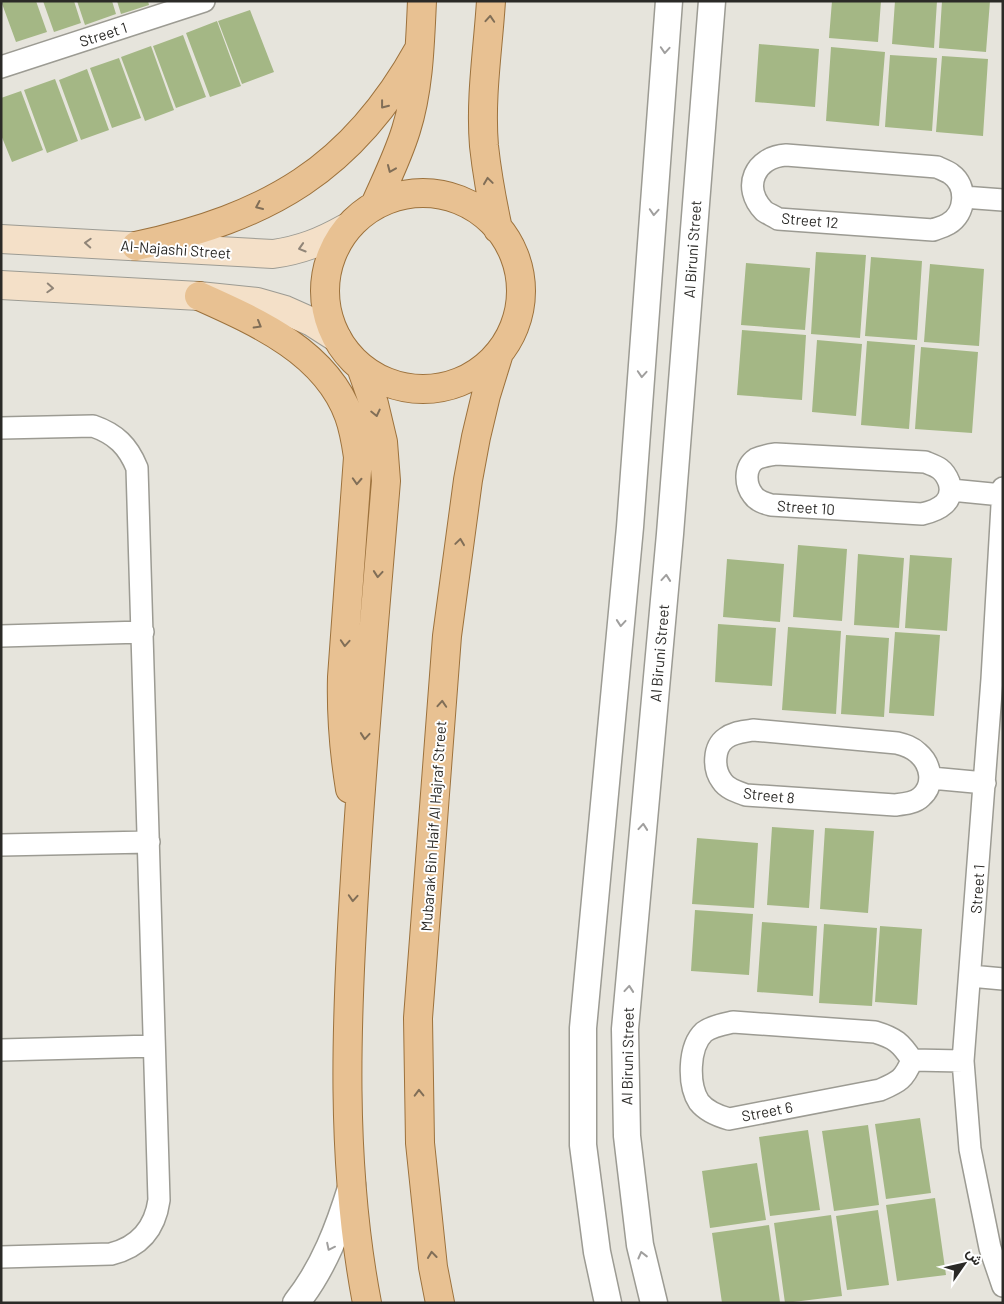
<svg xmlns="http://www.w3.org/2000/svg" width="1004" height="1304" font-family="Barlow,Vazirmatn,sans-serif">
  <rect width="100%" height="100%" fill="#e6e4dc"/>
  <!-- building -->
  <path fill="#a4b785" d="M1,1H36L47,32L16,42Z
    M43,1H74L81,23L54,32Z
    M77,1H112L116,14L85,25Z
    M117,1H148L149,5L121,14Z
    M832,1H881L878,42L829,38Z
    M895,1H937L934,48L892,44Z
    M942,1H990L986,52L939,48Z
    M250,10L274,72L242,84L218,21Z
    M217,21L241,86L210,97L186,33Z
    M183,35L206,97L176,108L153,46Z
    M759,44L819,49L815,107L755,102Z
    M151,46L174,110L145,121L121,57Z
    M831,47L885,52L879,126L826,121Z
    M890,55L937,58L932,131L885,127Z
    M942,56L988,59L983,136L936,132Z
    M119,58L141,118L112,128L90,68Z
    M87,69L109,130L81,140L59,80Z
    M55,79L78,141L47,153L24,90Z
    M21,91L43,150L12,162L1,135V98Z
    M816,252L866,255L860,338L811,334Z
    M871,257L922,261L917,340L865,336Z
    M746,263L810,268L805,330L741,325Z
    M930,264L984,269L979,346L924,342Z
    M742,330L806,335L802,400L737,395Z
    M817,340L862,344L856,416L812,412Z
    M867,341L915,345L909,429L861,425Z
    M921,347L978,352L972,433L915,429Z
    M798,545L847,549L842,621L793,617Z
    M858,554L904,558L899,628L854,625Z
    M910,555L952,558L947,631L905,628Z
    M727,559L784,564L780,622L723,617Z
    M718,624L776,628L772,686L715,682Z
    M788,627L841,631L836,714L782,710Z
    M895,632L940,635L934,716L889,713Z
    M846,635L889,638L884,717L841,714Z
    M772,827L814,830L809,908L767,905Z
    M825,828L874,831L868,913L820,909Z
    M697,838L758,843L754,908L692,904Z
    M695,910L753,914L749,975L691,971Z
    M762,922L817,926L813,996L757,992Z
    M824,924L877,928L872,1006L819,1003Z
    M880,926L922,929L917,1005L875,1002Z
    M920,1118L931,1193L886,1199L875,1124Z
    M868,1125L879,1205L834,1211L822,1131Z
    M808,1130L820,1210L770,1216L759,1137Z
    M757,1163L766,1220L710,1228L702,1171Z
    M935,1198L946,1275L897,1281L886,1205Z
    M878,1210L889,1285L847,1290L836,1216Z
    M831,1215L842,1296L785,1303L774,1223Z
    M769,1225L780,1302L722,1303L712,1233Z"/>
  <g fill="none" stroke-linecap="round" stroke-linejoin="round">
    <!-- minor casing -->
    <g stroke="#9c9b93" stroke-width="24">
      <path id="minor" d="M1,67L204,1
        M786,155L937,167C941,169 947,171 951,174C968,186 966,214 948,224C943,227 938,228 933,230L778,219C774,216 768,214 764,211C741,187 755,157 786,155Z
        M963,197L1003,200
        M1,428L93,426C116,434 128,446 137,468L159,1200C155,1229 139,1247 111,1254L1,1257
        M776,454L925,462C930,464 936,466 940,469C944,472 947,477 949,482C955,502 939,510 922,514L771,505C764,503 757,501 753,495C745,485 744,467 756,459C762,456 769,455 776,454Z
        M1003,488L992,679L963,1061L970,1149L990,1248L1003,1286
        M951,490L1002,495
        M1,636L143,632
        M753,730L897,743C905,745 912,747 918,753C931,764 935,785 921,797C915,803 903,804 895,805L746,795C738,792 727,789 722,781C713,769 713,747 726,738C734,732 743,732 753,730Z
        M931,778L985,783
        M1,845L149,842
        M970,976L1003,979
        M733,1022L875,1032C895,1038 901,1043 912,1060C904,1080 898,1082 880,1090L729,1119C718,1116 707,1112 699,1102C688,1085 688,1047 704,1032C712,1026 724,1024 733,1022Z
        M1,1050L154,1046
        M912,1060L963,1061"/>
    </g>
    <!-- tertiary casing -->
    <g stroke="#9c9b93" stroke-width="29">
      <path id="tertiary" d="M296,1303C324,1268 339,1227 352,1185
        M608,1303L597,1252L583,1145V1028L630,527L669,1
        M654,1303L640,1245L627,1136L625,1029L670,534L712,1"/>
    </g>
    <!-- secondary casing -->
    <g stroke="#9c9b93" stroke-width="30">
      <path id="secondary" d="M1,239L273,254C301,250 321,242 346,228
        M1,285L199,296L257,302L285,310L312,322L337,338"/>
    </g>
    <!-- primary casing -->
    <g stroke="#9c723d" stroke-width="30">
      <path id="primary" d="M491,1C488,49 480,98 484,146C487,174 492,201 498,229
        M325 291a98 98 0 1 1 196 0a98 98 0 1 1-196 0Z
        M375,205C386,180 398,156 406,130C419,89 420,44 422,1
        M136,246C268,217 352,170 419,49
        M199,296C257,322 326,352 349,416C354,430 356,443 358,457L342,677C341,715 344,752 350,789
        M361,367L374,404L383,442L386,481C375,613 363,745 355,877C346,1019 340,1162 367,1303
        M440,1303L433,1267L420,1143L418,1018L447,636L468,480L476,437L486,395L499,353"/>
    </g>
    <!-- minor -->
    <use href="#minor" stroke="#fff" stroke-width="21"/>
    <!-- tertiary -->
    <use href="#tertiary" stroke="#fff" stroke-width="26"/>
    <!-- secondary -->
    <use href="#secondary" stroke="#f4e0c8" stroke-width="28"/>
    <!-- primary -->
    <use href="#primary" stroke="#e8c192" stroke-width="28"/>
  </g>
  <!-- one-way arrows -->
  <defs><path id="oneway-chevron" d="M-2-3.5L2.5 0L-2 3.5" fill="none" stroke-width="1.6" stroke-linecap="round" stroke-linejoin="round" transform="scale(1.25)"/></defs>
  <g stroke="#806e57">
    <use href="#oneway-chevron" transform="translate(490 19) rotate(-86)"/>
    <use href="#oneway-chevron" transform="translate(384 105) rotate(128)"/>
    <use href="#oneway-chevron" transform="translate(391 169) rotate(113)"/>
    <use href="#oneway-chevron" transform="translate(488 181) rotate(-98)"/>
    <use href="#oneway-chevron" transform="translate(259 206) rotate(156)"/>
    <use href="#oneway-chevron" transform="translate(258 325) rotate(30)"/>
    <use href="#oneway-chevron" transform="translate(376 413) rotate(77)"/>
    <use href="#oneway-chevron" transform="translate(357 481) rotate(93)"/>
    <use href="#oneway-chevron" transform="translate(460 542) rotate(-82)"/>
    <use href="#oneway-chevron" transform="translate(378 574) rotate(95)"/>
    <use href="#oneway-chevron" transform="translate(345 643) rotate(94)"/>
    <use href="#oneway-chevron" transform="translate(442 704) rotate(-86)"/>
    <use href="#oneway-chevron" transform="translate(365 736) rotate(95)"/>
    <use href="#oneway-chevron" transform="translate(353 898) rotate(94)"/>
    <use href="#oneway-chevron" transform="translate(419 1093) rotate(-91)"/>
    <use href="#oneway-chevron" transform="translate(432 1255) rotate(-96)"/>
  </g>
  <g stroke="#a09f9e">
    <use href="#oneway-chevron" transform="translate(665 50) rotate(94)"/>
    <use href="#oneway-chevron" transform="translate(654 212) rotate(94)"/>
    <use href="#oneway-chevron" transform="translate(642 374) rotate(94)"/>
    <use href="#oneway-chevron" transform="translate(666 578) rotate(-85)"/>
    <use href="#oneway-chevron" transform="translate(621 623) rotate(95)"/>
    <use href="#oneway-chevron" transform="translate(643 827) rotate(-85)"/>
    <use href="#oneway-chevron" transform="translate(629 989) rotate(-85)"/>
    <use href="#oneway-chevron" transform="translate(330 1247) rotate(116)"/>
    <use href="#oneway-chevron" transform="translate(642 1255) rotate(-104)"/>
  </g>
  <g stroke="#908578">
    <use href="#oneway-chevron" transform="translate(88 243) rotate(-177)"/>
    <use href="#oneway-chevron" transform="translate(302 248) rotate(163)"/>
    <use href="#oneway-chevron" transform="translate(50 288) rotate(3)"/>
  </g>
  <g text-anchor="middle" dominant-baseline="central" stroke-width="4" stroke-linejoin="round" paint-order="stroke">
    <!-- street labels -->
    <g font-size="15" fill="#2b2a27" stroke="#fff">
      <text transform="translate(103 34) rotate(-18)">Street 1</text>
      <text transform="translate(810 220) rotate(5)">Street 12</text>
      <text transform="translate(176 249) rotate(4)">Al-Najashi Street</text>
      <text transform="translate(692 249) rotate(-86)">Al Biruni Street</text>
      <text transform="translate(806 507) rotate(4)">Street 10</text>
      <text transform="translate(659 653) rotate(-85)">Al Biruni Street</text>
      <text transform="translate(769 795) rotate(6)">Street 8</text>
      <text transform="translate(433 826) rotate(-86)">Mubarak Bin Haif Al Hajraf Street</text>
      <text transform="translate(977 889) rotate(-86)">Street 1</text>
      <text transform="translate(627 1056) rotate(-89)">Al Biruni Street</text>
      <text transform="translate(767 1111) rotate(-11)">Street 6</text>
    </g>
  </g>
  <!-- border -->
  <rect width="1004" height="1304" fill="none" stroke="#2b2a27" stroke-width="5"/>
  <!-- north arrow -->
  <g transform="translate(964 1264) rotate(56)" stroke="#ffffff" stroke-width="4" paint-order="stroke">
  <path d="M0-4L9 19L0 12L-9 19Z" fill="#2b2a27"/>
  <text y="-8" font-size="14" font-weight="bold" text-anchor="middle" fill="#2b2a27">ش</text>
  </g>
</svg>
